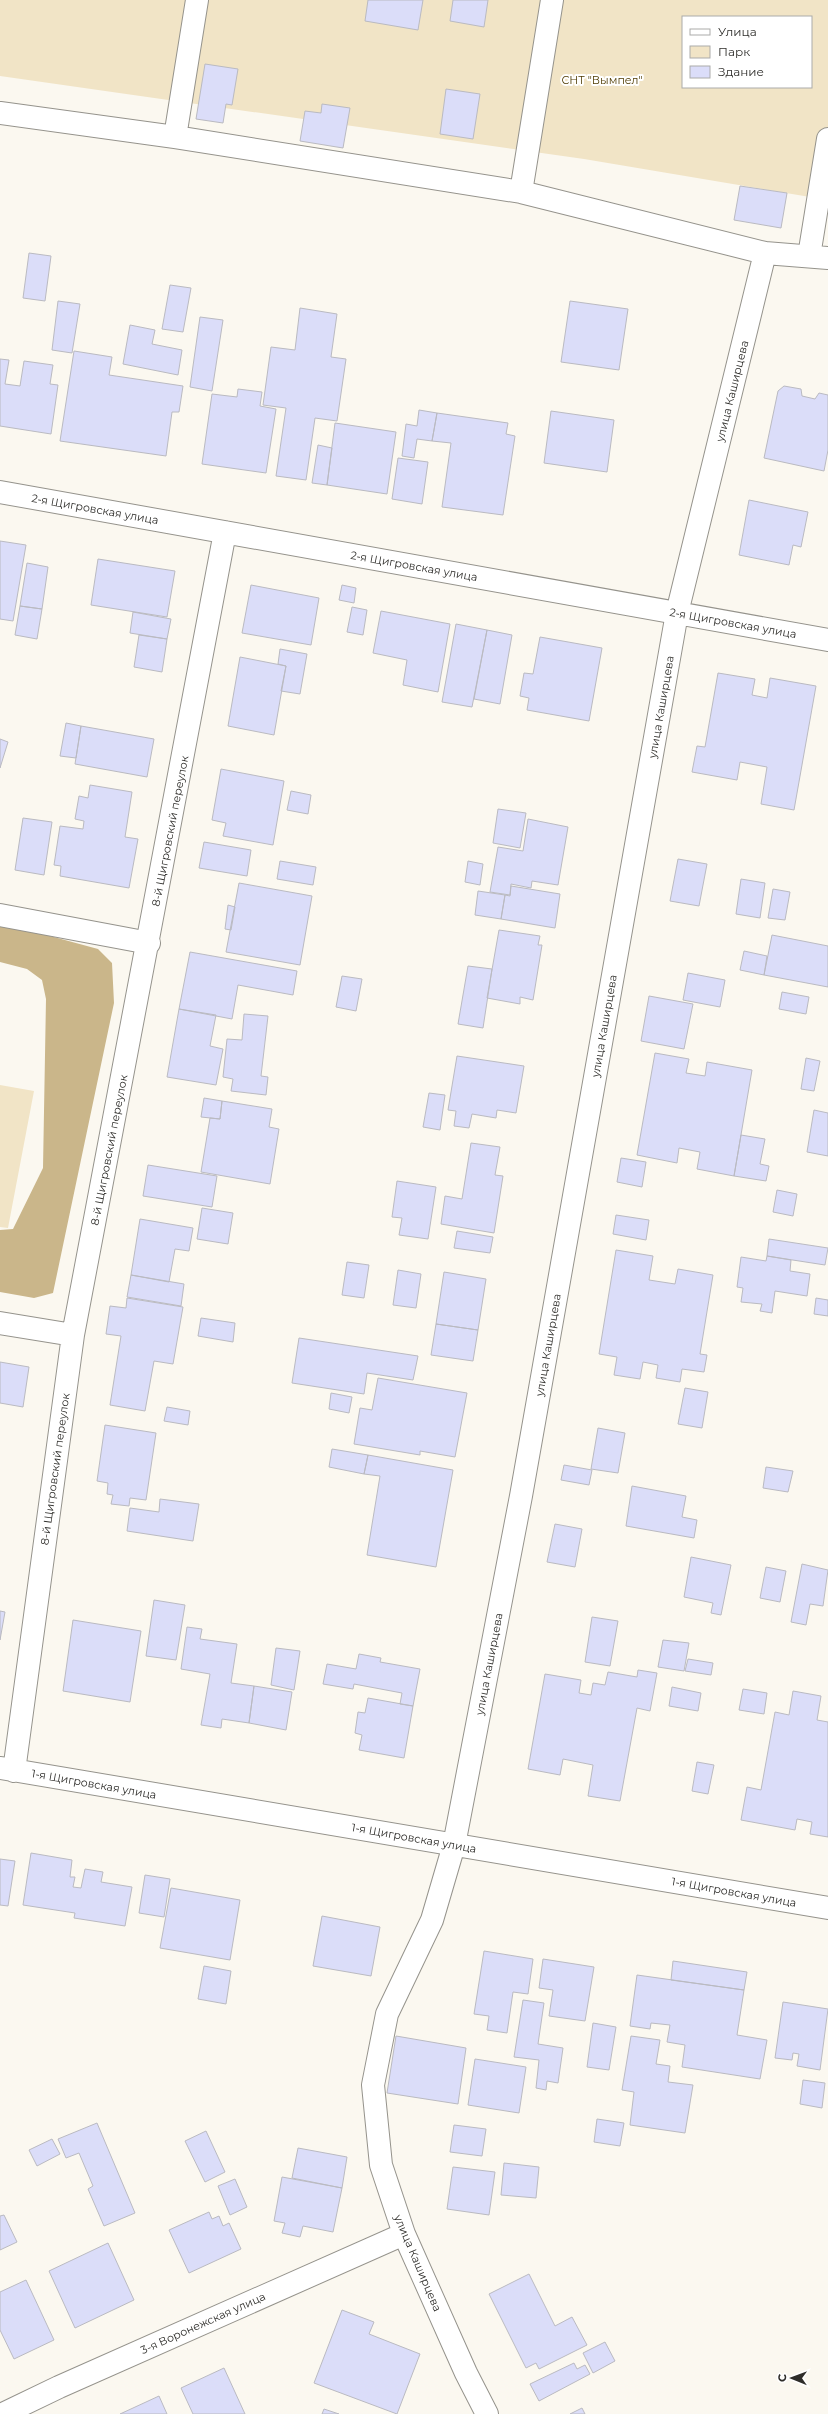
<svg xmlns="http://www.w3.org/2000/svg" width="828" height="2414" font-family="Montserrat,sans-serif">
  <rect width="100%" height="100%" fill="#fbf8f0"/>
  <!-- green -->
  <path fill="#f1e4c6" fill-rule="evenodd" d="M0,0H828V200L584,159L0,76ZM683,17H811V87H683Z
    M0,1085L34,1091L8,1228L0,1227Z"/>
  <!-- forest -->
  <path fill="#cab68a" d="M0,926L39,933L98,949L112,963L114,1003L53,1293L34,1298L0,1292V1230L13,1229L43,1168L46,999L42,980L27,969L0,962Z"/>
  <!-- building -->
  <path fill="#dbddf9" stroke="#babac1" d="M368,0H423L418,30L365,21Z
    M453,0H488L484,27L450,21Z
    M205,64L238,69L232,105L226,104L223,123L196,119Z
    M446,89L480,94L473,139L440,134Z
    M322,104L350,108L343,148L300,141L305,111L321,113Z
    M740,186L787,193L781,228L734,220Z
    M29,253L51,256L45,301L23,298Z
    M170,285L191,288L183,332L162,329Z
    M58,301L80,304L72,353L52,350Z
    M570,301L628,309L619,370L561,362Z
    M300,308L337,314L331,357L346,359L337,421L315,418L306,480L276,476L286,408L263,405L271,347L295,350Z
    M200,317L223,320L212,391L190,387Z
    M130,325L155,330L152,344L182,350L178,375L123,364Z
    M74,351L112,357L109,375L183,386L179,412H172L166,456L60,441Z
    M0,359L9,360L5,384L20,386L24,361L53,365L50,384L58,385L51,434L0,426Z
    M784,386L801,389L802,396L815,399L819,393L828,395V450L824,471L764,458L778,391Z
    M238,389L262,392L260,406L276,409L266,473L202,464L212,394L237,397Z
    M419,410L437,413L432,441L417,439L414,458L402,456L406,424L417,426Z
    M551,411L614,420L607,472L544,463Z
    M437,413L508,423L506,434L515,436L503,515L442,507L451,443L432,441Z
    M335,423L396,432L387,494L327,485Z
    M318,445L332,448L327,485L312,483Z
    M398,458L428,462L422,504L392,499Z
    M749,500L808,512L801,547L793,545L789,565L739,555Z
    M0,541L26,545L13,621L0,619Z
    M98,559L175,571L167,617L91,605Z
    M27,563L48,567L42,609L20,606Z
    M251,585L319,598L311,645L242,633Z
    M342,585L356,588L354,603L339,600Z
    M20,606L42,609L37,639L15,635Z
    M352,607L367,610L363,635L347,632Z
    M381,611L450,624L438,692L403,685L407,660L373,653Z
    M133,612L171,619L167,639L130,633Z
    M456,624L487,630L472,707L442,702Z
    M487,630L512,635L500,704L474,699Z
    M139,635L167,639L162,672L134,667Z
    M540,637L602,648L589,721L527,710L529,698L520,696L524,673L533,674Z
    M280,649L307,654L300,694L281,691L286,666L278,664Z
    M240,657L286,666L274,735L228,726Z
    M718,673L755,679L752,695L767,698L770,678L816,686L794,810L761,804L767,767L740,762L737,780L692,772L697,746L705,747Z
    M66,723L81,726L76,758L60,756Z
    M81,726L154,739L147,777L75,764Z
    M0,739L8,742L0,768Z
    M221,769L284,781L273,845L223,836L226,823L212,820Z
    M90,785L132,792L125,837L138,839L129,888L60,876L61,866L54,865L60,826L83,829L84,821L75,819L79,796L88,798Z
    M291,791L311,795L308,814L287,810Z
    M498,809L526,813L520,848L493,843Z
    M23,818L52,822L44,875L15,870Z
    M528,819L568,827L558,885L532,881L531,888L511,884L510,895L490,892L498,847L523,851Z
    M204,842L251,850L247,876L199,868Z
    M678,859L707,864L699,906L670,901Z
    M280,861L316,867L313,885L277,879Z
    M468,861L483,864L480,885L465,882Z
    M741,879L765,883L760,918L736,914Z
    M239,883L312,896L300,965L226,952Z
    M511,886L560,894L555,928L501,919L505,895L510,896Z
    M773,889L790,892L785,920L768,918Z
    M478,891L505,895L501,919L475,915Z
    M228,905L235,907L231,930L225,929Z
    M499,930L540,936L538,945H542L533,1000L520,997V1004L487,998Z
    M772,935L828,946V987L764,975Z
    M744,951L767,956L764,975L740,970Z
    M190,952L297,971L293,995L238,985L232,1019L179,1009Z
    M468,966L492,969L483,1028L458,1024Z
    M688,973L725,980L720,1007L683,1000Z
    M342,976L362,979L356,1011L336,1007Z
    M782,992L809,997L806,1014L779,1009Z
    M649,996L693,1004L684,1049L641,1041Z
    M179,1009L216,1015L210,1046L223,1049L216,1085L167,1077Z
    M244,1014L268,1016L261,1076L268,1077L266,1095L231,1091L233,1079L223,1077L227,1039L242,1040Z
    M655,1053L689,1059L686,1073L705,1076L707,1062L752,1070L734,1176L697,1169L700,1152L679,1148L677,1163L637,1155Z
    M457,1056L524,1066L516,1113L497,1110L496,1118L472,1114L469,1128L454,1126L456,1111L448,1110Z
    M806,1058L820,1061L814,1091L801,1089Z
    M429,1093L445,1095L440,1130L423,1127Z
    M204,1098L222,1101L220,1119L201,1117Z
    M222,1101L272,1109L269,1127L279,1129L270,1184L201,1172L210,1118L220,1119Z
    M814,1110L828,1113V1156L807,1152Z
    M741,1135L765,1139L760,1164L769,1166L766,1181L734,1176Z
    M471,1143L500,1147L495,1175L503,1176L494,1233L441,1224L445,1196L462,1199Z
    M621,1158L646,1162L642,1187L617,1182Z
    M148,1165L217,1176L212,1207L143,1196Z
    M397,1181L436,1187L428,1239L399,1235L402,1218L392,1217Z
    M777,1190L797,1194L793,1216L773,1212Z
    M202,1208L233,1213L228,1244L197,1239Z
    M616,1215L649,1220L646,1240L613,1234Z
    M140,1219L193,1228L189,1251L175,1249L169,1282L131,1275Z
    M457,1231L493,1237L490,1253L454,1248Z
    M769,1239L828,1248L825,1265L767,1256Z
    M616,1250L653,1256L649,1280L675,1284L678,1269L713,1275L700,1354L707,1355L704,1372L682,1369L680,1382L656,1378L658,1365L643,1362L640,1379L614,1375L617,1357L599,1354Z
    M767,1256L791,1260L790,1271L810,1274L807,1296L775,1291L772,1313L760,1311L762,1304L741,1302L743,1288L737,1287L741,1257L766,1261Z
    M347,1262L369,1265L364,1298L342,1295Z
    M398,1270L421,1274L416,1308L393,1305Z
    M444,1272L486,1279L478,1330L436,1324Z
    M131,1275L184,1284L181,1306L127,1297Z
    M127,1298L183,1307L173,1364L154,1361L145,1411L110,1405L121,1336L106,1334L110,1306L126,1308Z
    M816,1298L828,1300V1316L814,1314Z
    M201,1318L235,1323L233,1342L198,1336Z
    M436,1324L478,1330L473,1361L431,1355Z
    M299,1338L418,1356L413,1380L367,1373L364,1394L292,1383Z
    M0,1362L29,1367L23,1407L0,1403Z
    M378,1378L467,1393L455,1457L420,1451V1455L354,1444L360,1408L372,1410Z
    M685,1388L708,1392L702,1428L678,1424Z
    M331,1393L352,1397L349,1413L329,1409Z
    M167,1407L190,1411L188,1425L164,1421Z
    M105,1425L156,1433L146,1500L130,1498L129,1506L111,1504L113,1495L107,1494L108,1483L97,1481Z
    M598,1428L625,1433L618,1473L591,1469Z
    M332,1449L368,1455L364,1474L329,1467Z
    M368,1455L453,1470L436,1567L367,1555L380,1476L364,1474Z
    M564,1465L592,1470L589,1485L561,1480Z
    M766,1467L793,1471L788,1492L763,1488Z
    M632,1486L686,1496L682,1517L697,1520L694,1538L626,1526Z
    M160,1499L199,1504L193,1541L127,1531L130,1508L159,1512Z
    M555,1524L582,1529L575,1567L547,1562Z
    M691,1557L731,1565L721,1615L711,1613L713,1603L684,1597Z
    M802,1564L828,1570L823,1606L810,1604L806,1625L791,1622Z
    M766,1567L786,1571L780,1602L760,1598Z
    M154,1600L185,1605L176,1660L146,1656Z
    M0,1611L5,1612L0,1640Z
    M592,1617L618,1621L610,1666L585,1662Z
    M73,1620L141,1631L130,1702L63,1691Z
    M187,1627L202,1629L200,1639L237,1644L231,1683L254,1686L249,1723L222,1719L221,1728L201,1725L210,1674L181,1669Z
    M663,1640L689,1643L684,1671L658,1667Z
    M276,1648L300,1651L294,1690L271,1685Z
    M359,1654L381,1658L380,1662L420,1669L413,1706L400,1704L402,1693L354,1684L353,1689L323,1684L327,1664L356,1669Z
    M688,1659L713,1663L711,1675L685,1671Z
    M638,1670L657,1673L650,1711L637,1708L620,1801L588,1796L593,1765L563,1759L560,1775L528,1769L545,1674L581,1680L579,1693L591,1695L593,1683L605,1685L608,1672L637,1677Z
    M254,1686L292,1692L286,1730L249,1723Z
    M672,1687L701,1693L698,1711L669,1706Z
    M743,1689L767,1693L764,1714L739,1710Z
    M793,1691L821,1696L817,1720L828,1722V1837L810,1834L812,1822L797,1819L795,1830L741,1820L747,1787L761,1790L775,1712L789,1715Z
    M368,1698L413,1706L404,1758L359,1750L362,1735L355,1733L358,1712L365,1713Z
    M697,1762L714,1765L708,1794L692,1791Z
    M31,1853L72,1860L70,1877H75L73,1887L81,1888L85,1869L103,1872L101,1882L132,1887L125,1926L74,1918L75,1913L23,1905Z
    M0,1859L15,1861L8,1906L0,1905Z
    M145,1875L170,1879L164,1917L139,1913Z
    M171,1888L240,1900L230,1960L160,1948Z
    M322,1916L380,1927L371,1976L313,1966Z
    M484,1951L533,1959L528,1994L513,1992L507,2033L487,2030L489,2016L474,2014Z
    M543,1959L594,1967L585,2021L549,2016L553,1990L539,1988Z
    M673,1961L747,1972L744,1990L671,1980Z
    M204,1966L231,1971L226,2004L198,1999Z
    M637,1975L744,1990L737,2035L767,2040L760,2079L682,2067L685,2045L667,2042L670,2025L651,2023L650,2029L630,2026Z
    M523,2000L544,2003L538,2044L563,2048L558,2083L547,2081L546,2090L536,2088L539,2060L514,2057Z
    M783,2002L828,2009L820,2070L797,2066L799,2054L793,2053L792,2060L775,2058Z
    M593,2023L616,2027L609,2070L587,2067Z
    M396,2036L466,2048L458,2104L387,2093Z
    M631,2036L660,2040L656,2064L670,2066L668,2082L693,2085L685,2133L630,2125L634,2092L622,2090Z
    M475,2059L526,2067L519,2113L468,2105Z
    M803,2080L825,2083L822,2108L800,2104Z
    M597,2119L624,2123L620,2146L594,2142Z
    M97,2123L135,2213L104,2226L88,2189L93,2186L79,2153L66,2158L58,2139Z
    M454,2125L486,2129L482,2156L450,2152Z
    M206,2131L225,2172L205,2182L185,2141Z
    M52,2139L60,2154L37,2166L29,2150Z
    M298,2148L347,2157L342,2188L292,2178Z
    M504,2163L539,2167L536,2198L501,2195Z
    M453,2167L495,2172L489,2215L447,2209Z
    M282,2177L342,2188L333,2232L303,2226L300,2237L282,2233L285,2223L274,2221Z
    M235,2179L247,2207L230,2215L218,2186Z
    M209,2212L212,2219L219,2216L223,2226L229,2223L241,2249L189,2273L169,2230Z
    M4,2215L17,2242L0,2250V2216Z
    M108,2243L134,2300L75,2328L49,2271Z
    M529,2274L555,2326L572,2317L587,2345L539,2369L536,2363L526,2368L489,2294Z
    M26,2280L54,2340L14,2359L0,2330V2292Z
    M342,2310L374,2322L369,2334L420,2354L397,2414L314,2383Z
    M605,2342L615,2361L593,2373L583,2353Z
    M574,2363L577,2369L585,2365L590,2374L539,2401L530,2384Z
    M224,2368L245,2414H193L181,2388Z
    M159,2396L167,2414H120Z
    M582,2408L585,2414H570Z
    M324,2409L339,2414H322Z"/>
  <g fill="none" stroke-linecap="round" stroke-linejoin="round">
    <!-- minor casing -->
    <g stroke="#95938c" stroke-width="24">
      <path id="minor" d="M0,113L175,137L521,192L765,253L828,258
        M175,137L197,0
        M521,192L552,0
        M809,256L828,139
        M0,492L828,640
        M0,915L149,943
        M0,1323L73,1335
        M1,1768L828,1908
        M14,1771L73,1335L225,532
        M3,2414L59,2387L404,2234
        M487,2414L466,2373L404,2234L381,2165L373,2085L387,2014L432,1920L454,1845L521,1496L677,613L765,253"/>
    </g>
    <!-- minor -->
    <use href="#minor" stroke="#fff" stroke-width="22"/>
  </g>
  <g text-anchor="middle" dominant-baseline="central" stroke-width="4" stroke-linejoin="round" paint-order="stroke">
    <!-- park labels -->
    <g font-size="11" fill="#4e3a00" stroke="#fff">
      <text x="602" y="80">СНТ "Вымпел"</text>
    </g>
    <!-- street labels -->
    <g font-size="11" fill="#2e2d2a" stroke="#fff">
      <text transform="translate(732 391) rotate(-76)">улица Каширцева</text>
      <text transform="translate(95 509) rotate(10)">2-я Щигровская улица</text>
      <text transform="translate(414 566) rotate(10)">2-я Щигровская улица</text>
      <text transform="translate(733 623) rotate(10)">2-я Щигровская улица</text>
      <text transform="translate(661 707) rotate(-80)">улица Каширцева</text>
      <text transform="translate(170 831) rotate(-79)">8-й Щигровский переулок</text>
      <text transform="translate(604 1026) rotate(-80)">улица Каширцева</text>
      <text transform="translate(109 1150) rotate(-79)">8-й Щигровский переулок</text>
      <text transform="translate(548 1345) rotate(-80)">улица Каширцева</text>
      <text transform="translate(55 1469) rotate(-82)">8-й Щигровский переулок</text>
      <text transform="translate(489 1664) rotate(-79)">улица Каширцева</text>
      <text transform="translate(94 1784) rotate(10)">1-я Щигровская улица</text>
      <text transform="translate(414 1838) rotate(10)">1-я Щигровская улица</text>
      <text transform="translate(734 1892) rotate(10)">1-я Щигровская улица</text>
      <text transform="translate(418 2263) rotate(67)">улица Каширцева</text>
      <text transform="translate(203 2323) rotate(-24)">3-я Воронежская улица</text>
    </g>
  </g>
  <!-- legend -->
  <rect x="682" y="16" width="130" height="72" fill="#ffffff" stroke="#ababaa"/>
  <rect x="690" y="29" width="20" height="6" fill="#ffffff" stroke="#ababaa"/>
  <text x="718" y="36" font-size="12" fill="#2e2d2a">Улица</text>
  <rect x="690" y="46" width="20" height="12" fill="#f1e4c6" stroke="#ababaa"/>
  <text x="718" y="56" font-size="12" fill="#2e2d2a">Парк</text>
  <rect x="690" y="66" width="20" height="12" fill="#dbddf9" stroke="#ababaa"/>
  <text x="718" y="76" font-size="12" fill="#2e2d2a">Здание</text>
  <!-- north arrow -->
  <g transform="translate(792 2378) rotate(271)" stroke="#ffffff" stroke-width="3" paint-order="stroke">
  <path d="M0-3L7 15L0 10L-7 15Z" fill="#2e2d2a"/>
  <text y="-6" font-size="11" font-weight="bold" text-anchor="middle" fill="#2e2d2a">С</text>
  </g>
</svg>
